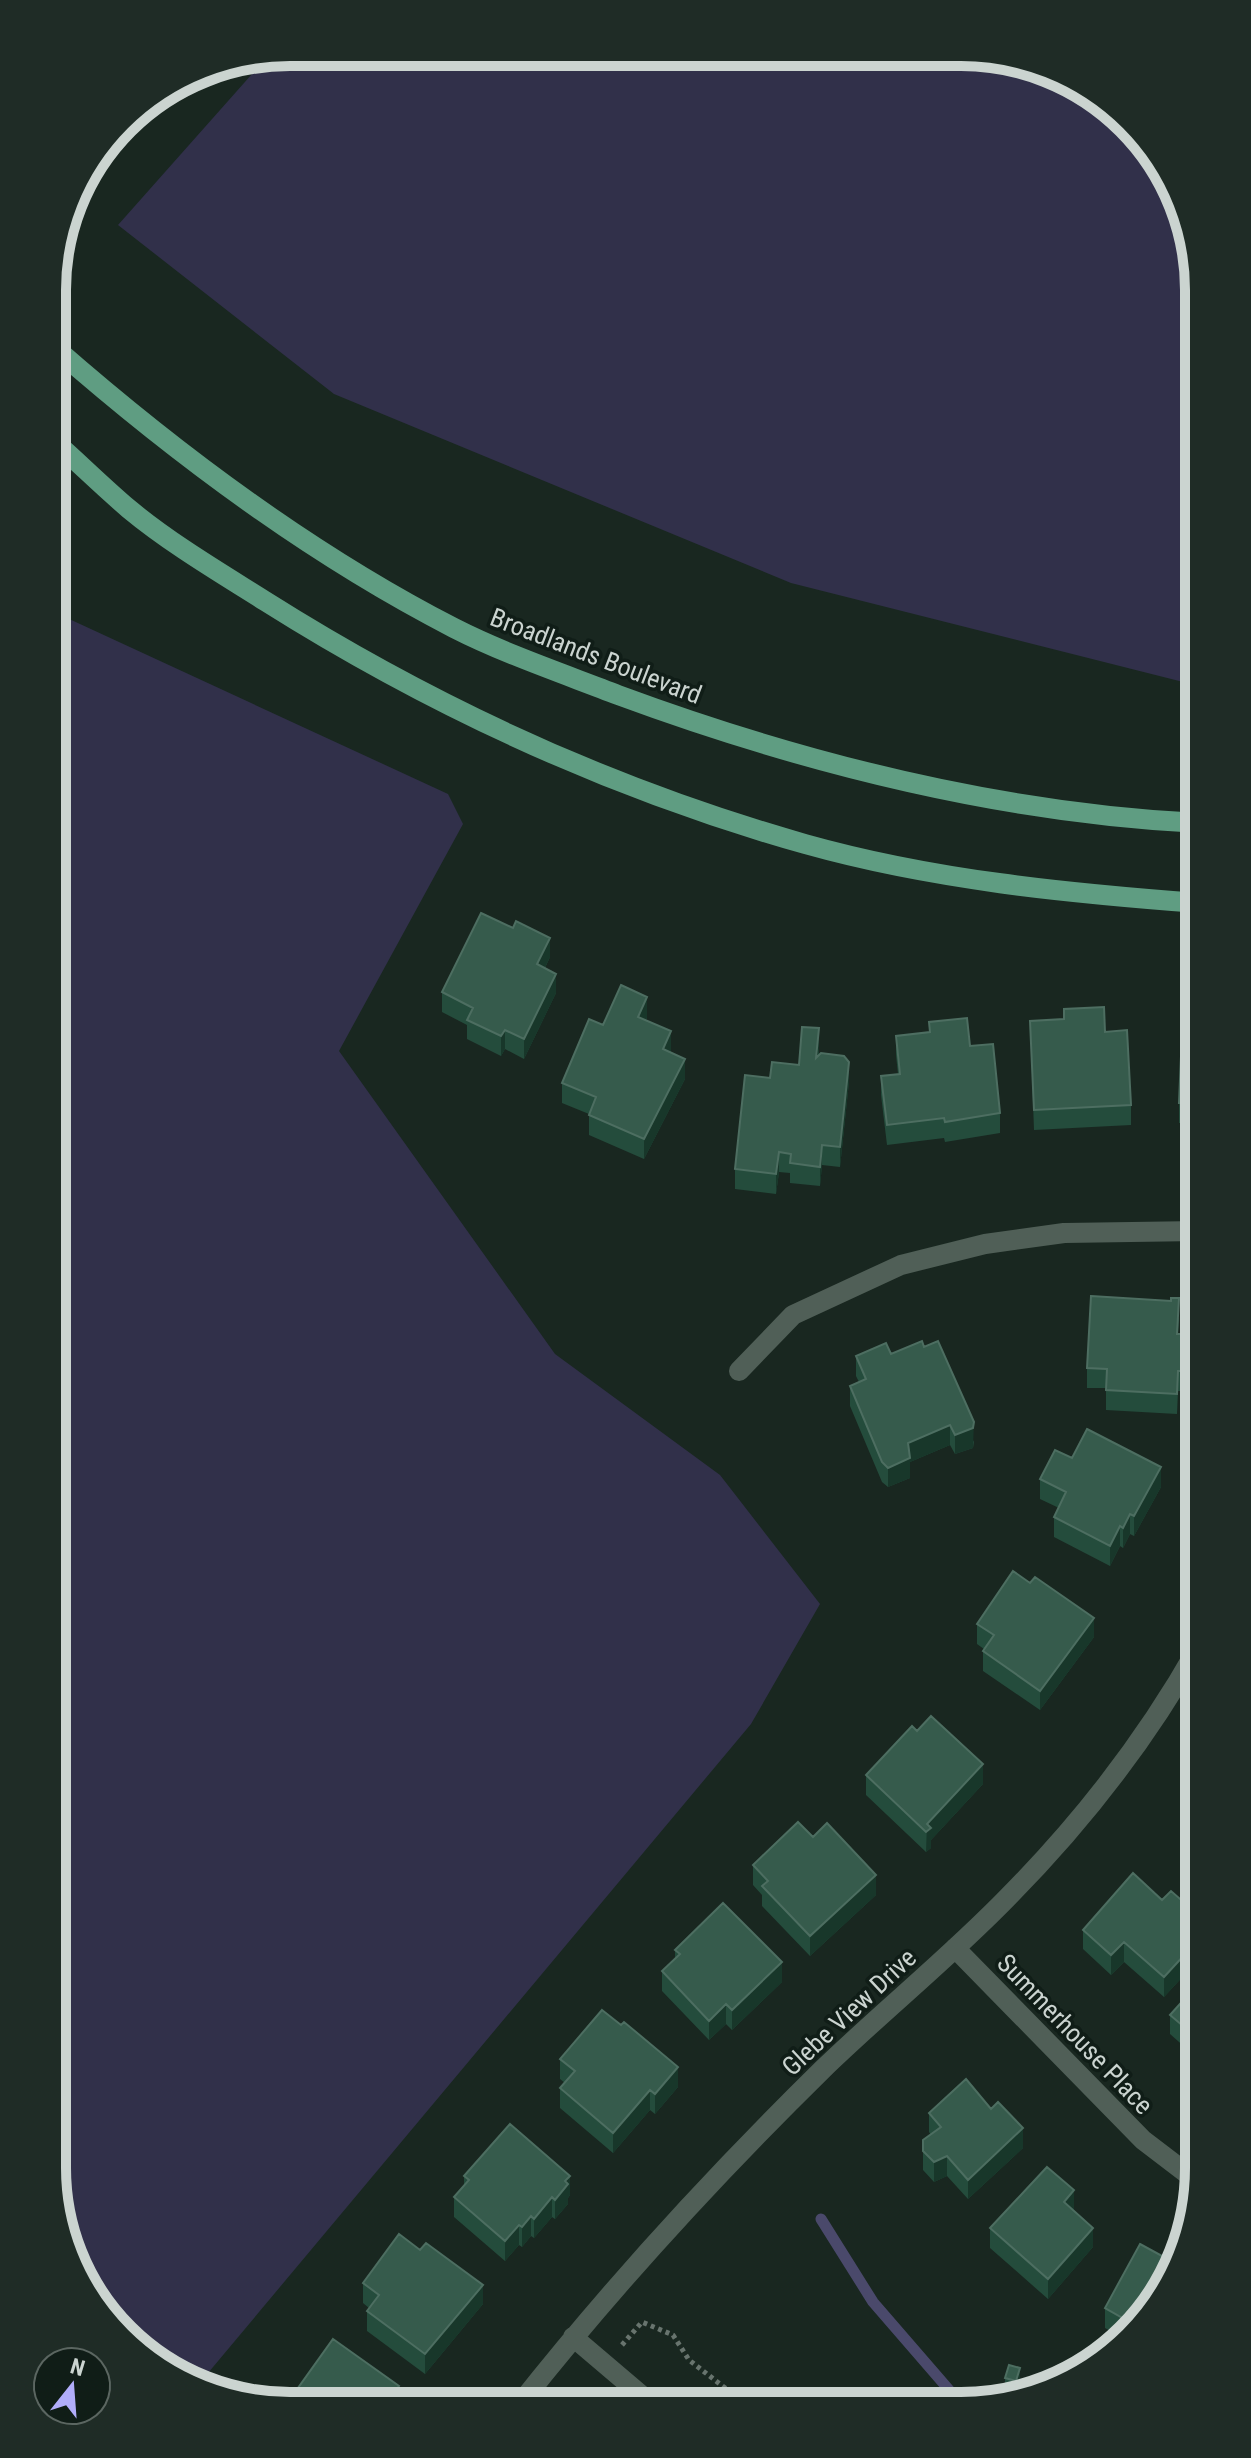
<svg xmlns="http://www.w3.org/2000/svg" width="1251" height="2458" font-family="'Roboto Condensed',sans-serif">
  <rect width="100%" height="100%" fill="#192720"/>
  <!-- green -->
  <path fill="#31304a" d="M290,52L1007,56L1118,111L1187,214L1199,290V686L791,583L334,394L118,225L267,57Z
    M54,612L448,794L463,824L339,1051L555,1354L720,1475L820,1604L751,1724L203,2379L133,2347L64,2244L52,2168Z"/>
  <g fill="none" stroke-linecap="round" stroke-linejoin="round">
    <!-- stream -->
    <path stroke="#4a496b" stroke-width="11" d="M821,2219L873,2302L963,2406"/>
    <!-- path -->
    <path stroke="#68746e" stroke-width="5" stroke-dasharray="4 4" stroke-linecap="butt" d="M622,2345L642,2322L673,2335L689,2360L747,2405
      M572,2404L587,2386"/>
    <!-- minor -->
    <path stroke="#505f57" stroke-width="20" d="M739,1371L793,1315L901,1265L985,1244L1064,1233L1199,1231
      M955,1948L1143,2140L1198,2182
      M573,2337L653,2405
      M519,2405C613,2286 715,2175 823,2069C884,2010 950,1957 1009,1896C1082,1822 1148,1737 1199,1646"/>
    <!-- major -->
    <path stroke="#5f9d82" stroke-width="20" d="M54,347C175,453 310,554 454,628C505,654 564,674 618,695C805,764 999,813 1199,823
      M54,441C79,463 103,487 129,509C170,543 219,572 265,601C433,707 614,790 805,844C933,880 1067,893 1199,903"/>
  </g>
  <!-- wall -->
  <path fill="#244c3c" d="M550,957L545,968L556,993L524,1059L505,1049L501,1056L467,1039V1025L442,1012V992Z
    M647,1017L646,1020L671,1051L670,1053L685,1079L644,1159L589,1135V1114L562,1103V1083L603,1025Z
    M1030,1021L1105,1032L1131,1105V1125L1034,1130Z
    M929,1022L970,1046L1000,1113V1133L945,1142L944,1138L887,1145L881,1095V1076L898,1074L896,1055V1036L929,1032Z
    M819,1048V1056L849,1082L840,1167L822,1165L820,1186L790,1183V1173L779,1172L776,1194L735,1189V1169L770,1078L799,1065Z
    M1199,1057V1124L1179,1123V1103Z
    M1179,1318L1178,1334L1183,1354L1181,1391H1178L1177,1414L1106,1410V1388H1087V1368Z
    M924,1347L974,1442L973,1448L955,1454L950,1445L910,1462V1478L888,1487L882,1482L850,1406V1386L859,1382L856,1376V1356L891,1354Z
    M1072,1458L1161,1487L1134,1536L1130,1534L1123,1548L1120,1546L1110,1566L1054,1537V1517L1059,1508L1040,1499V1479Z
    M977,1624L1094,1637L1040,1710L983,1671V1651L984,1649L977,1644Z
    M917,1731L983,1784L931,1840V1848L926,1852L866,1795V1775Z
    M813,1837L876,1895L810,1956L762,1906V1895L753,1885V1865Z
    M1083,1930H1195L1199,1933V1959L1164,1997L1124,1962L1111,1975L1083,1949Z
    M675,1950L782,1982L732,2030L726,2024L709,2040L662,1991V1971L675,1958Z
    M1199,1983L1198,2054L1196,2057L1170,2034V2015Z
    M560,2059L678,2087L655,2114L650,2110L613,2153L560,2108V2088L565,2083L560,2079Z
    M929,2113L1023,2148L968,2199L947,2176L934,2182L923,2170V2140L931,2135L929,2132Z
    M464,2176L570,2195L568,2198V2204L555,2219L552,2217L534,2238L531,2236L522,2247L519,2245L505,2261L454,2217V2197L464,2185Z
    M1073,2210L1093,2247L1048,2299L990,2248V2228Z
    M1175,2270L1150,2313L1123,2338L1105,2328V2308Z
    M363,2283L483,2304L425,2374L367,2331V2311L369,2308L363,2303Z
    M1005,2378H1020L1016,2391L1005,2388Z
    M1056,2384L1037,2394H1035V2385Z"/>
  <!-- shaded-wall -->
  <path fill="#18372a" d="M550,938V957L537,984V964Z
    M556,974V993L524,1059V1039Z
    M647,997V1017L638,1037V1017Z
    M819,1028V1048L816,1078V1058Z
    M505,1030V1049L501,1056V1036Z
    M671,1031V1051L663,1069V1049Z
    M685,1059V1079L644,1159V1139Z
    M849,1062V1082L840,1167V1147Z
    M822,1145V1165L820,1186V1167Z
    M779,1152V1172L776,1194V1174Z
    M1183,1334V1354L1181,1391V1371Z
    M974,1422L973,1448L955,1454V1435Z
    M950,1425V1445L910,1462V1478L888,1487V1468L908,1443Z
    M1161,1467V1487L1134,1536V1516Z
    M1130,1514V1534L1123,1548V1528Z
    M1120,1526V1546L1110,1566V1546Z
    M1094,1618V1637L1040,1710V1691Z
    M983,1764V1784L931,1840V1848L926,1852L927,1824Z
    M876,1875V1895L810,1956V1936Z
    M1195,1912V1932L1186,1921Z
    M1199,1939V1959L1164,1997V1977Z
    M1124,1942V1962L1111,1975V1955Z
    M782,1962V1982L732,2030V2010Z
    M726,2004V2024L709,2040V2021Z
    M1198,2035V2054L1196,2057V2037Z
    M678,2067V2087L655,2114V2094Z
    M650,2090V2110L613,2153V2133Z
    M1023,2128V2148L968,2199V2180Z
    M947,2156V2176L934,2182V2162Z
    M570,2176V2195L568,2198V2204L555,2219V2200Z
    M1074,2190V2210L1064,2221V2202Z
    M552,2197V2217L534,2238V2219Z
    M531,2216V2236L522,2247V2227Z
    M519,2225V2245L505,2261V2241Z
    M1093,2228V2247L1048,2299V2279Z
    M483,2285V2304L425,2374V2354Z
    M1020,2368V2378L1016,2391V2381Z
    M399,2386V2404H386Z"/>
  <!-- building -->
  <path fill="#365b4c" stroke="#4d6e61" stroke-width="2" d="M481,913L513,928L516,921L550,938L537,964L556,974L524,1039L505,1030L501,1036L467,1020L473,1008L442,992Z
    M621,985L647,997L638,1017L671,1031L663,1049L685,1059L644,1139L589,1115L596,1097L562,1083L589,1019L603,1025Z
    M1104,1007L1105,1032L1127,1030L1131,1105L1034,1110L1030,1021L1064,1019V1009Z
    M967,1018L970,1046L993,1044L1000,1113L945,1122L944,1118L887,1125L881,1076L900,1074L896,1036L930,1032L929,1022Z
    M802,1027L819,1028L816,1058L821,1053L844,1056L849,1062L840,1147L822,1145L820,1167L790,1163L791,1154L779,1152L776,1174L735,1169L745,1075L770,1078L772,1062L799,1065Z
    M1181,1056L1199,1057V1104L1179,1103Z
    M1091,1296L1171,1301V1298H1179L1177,1334H1183L1181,1371H1178L1177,1394L1106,1390L1107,1369L1087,1368Z
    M922,1341L924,1347L938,1341L974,1422L973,1428L955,1435L950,1425L908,1443L910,1458L888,1468L882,1462L850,1386L866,1379L856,1356L886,1343L891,1354Z
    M1087,1429L1161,1467L1134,1516L1130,1514L1123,1528L1120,1526L1110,1546L1054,1517L1066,1492L1040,1479L1055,1450L1072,1458Z
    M1013,1571L1030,1583L1035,1577L1094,1618L1040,1691L983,1651L994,1635L977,1624Z
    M931,1716L983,1764L927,1824L931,1828L926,1832L866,1775L912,1726L917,1731Z
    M798,1822L813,1837L827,1823L876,1875L810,1936L762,1886L768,1881L753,1865Z
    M1133,1873L1162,1900L1171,1891L1195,1912L1186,1921L1199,1933V1939L1164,1977L1124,1942L1111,1955L1083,1930Z
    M723,1903L782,1962L732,2010L726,2004L709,2021L662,1971L680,1954L675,1950Z
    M1199,1983L1198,2035L1196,2037L1170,2015Z
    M602,2010L621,2025L624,2022L678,2067L655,2094L650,2090L613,2133L560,2088L575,2071L560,2059Z
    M966,2079L991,2109L998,2102L1023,2128L968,2180L947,2156L934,2162L923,2151V2140L941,2127L929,2113Z
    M510,2124L570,2176L565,2181L568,2184L555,2200L552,2197L534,2219L531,2216L522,2227L519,2225L505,2241L454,2197L469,2180L464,2176Z
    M1047,2167L1074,2190L1064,2202L1093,2228L1048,2279L990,2228Z
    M399,2234L420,2250L426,2243L483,2285L425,2354L367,2311L379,2295L363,2283Z
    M1140,2244L1175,2263L1172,2272L1173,2273L1150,2313L1132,2329L1133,2324L1105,2308Z
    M333,2339L399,2386L386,2404H293L297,2399L293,2395Z
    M1009,2365L1020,2368L1016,2381L1005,2378Z
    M1042,2374L1056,2383L1055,2385L1044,2390L1035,2385Z"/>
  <g text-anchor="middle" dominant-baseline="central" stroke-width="7" stroke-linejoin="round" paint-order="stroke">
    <!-- street labels -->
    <g font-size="26" fill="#cbd4d0" stroke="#101d17">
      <text transform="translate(596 656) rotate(21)">Broadlands Boulevard</text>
      <text transform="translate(849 2012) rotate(-43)">Glebe View Drive</text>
      <text transform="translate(1075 2034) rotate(46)">Summerhouse Place</text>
    </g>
  </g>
  <!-- crop -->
  <path d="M0 0H1251V2458H0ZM290 66H961A224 224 0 0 1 1185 290V2168A224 224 0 0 1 961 2392H290A224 224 0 0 1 66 2168V290A224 224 0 0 1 290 66Z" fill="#1f2c26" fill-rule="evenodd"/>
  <path fill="none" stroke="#cbd4d0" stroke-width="10" d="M290 66H961A224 224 0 0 1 1185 290V2168A224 224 0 0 1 961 2392H290A224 224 0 0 1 66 2168V290A224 224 0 0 1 290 66Z"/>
  <!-- north arrow -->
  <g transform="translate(72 2386) rotate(17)"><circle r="38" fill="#101d17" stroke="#5b6661" stroke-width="2"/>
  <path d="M0-6L14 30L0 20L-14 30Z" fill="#b1adfa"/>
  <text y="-12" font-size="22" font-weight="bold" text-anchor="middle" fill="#cbd4d0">N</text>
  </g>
</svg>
